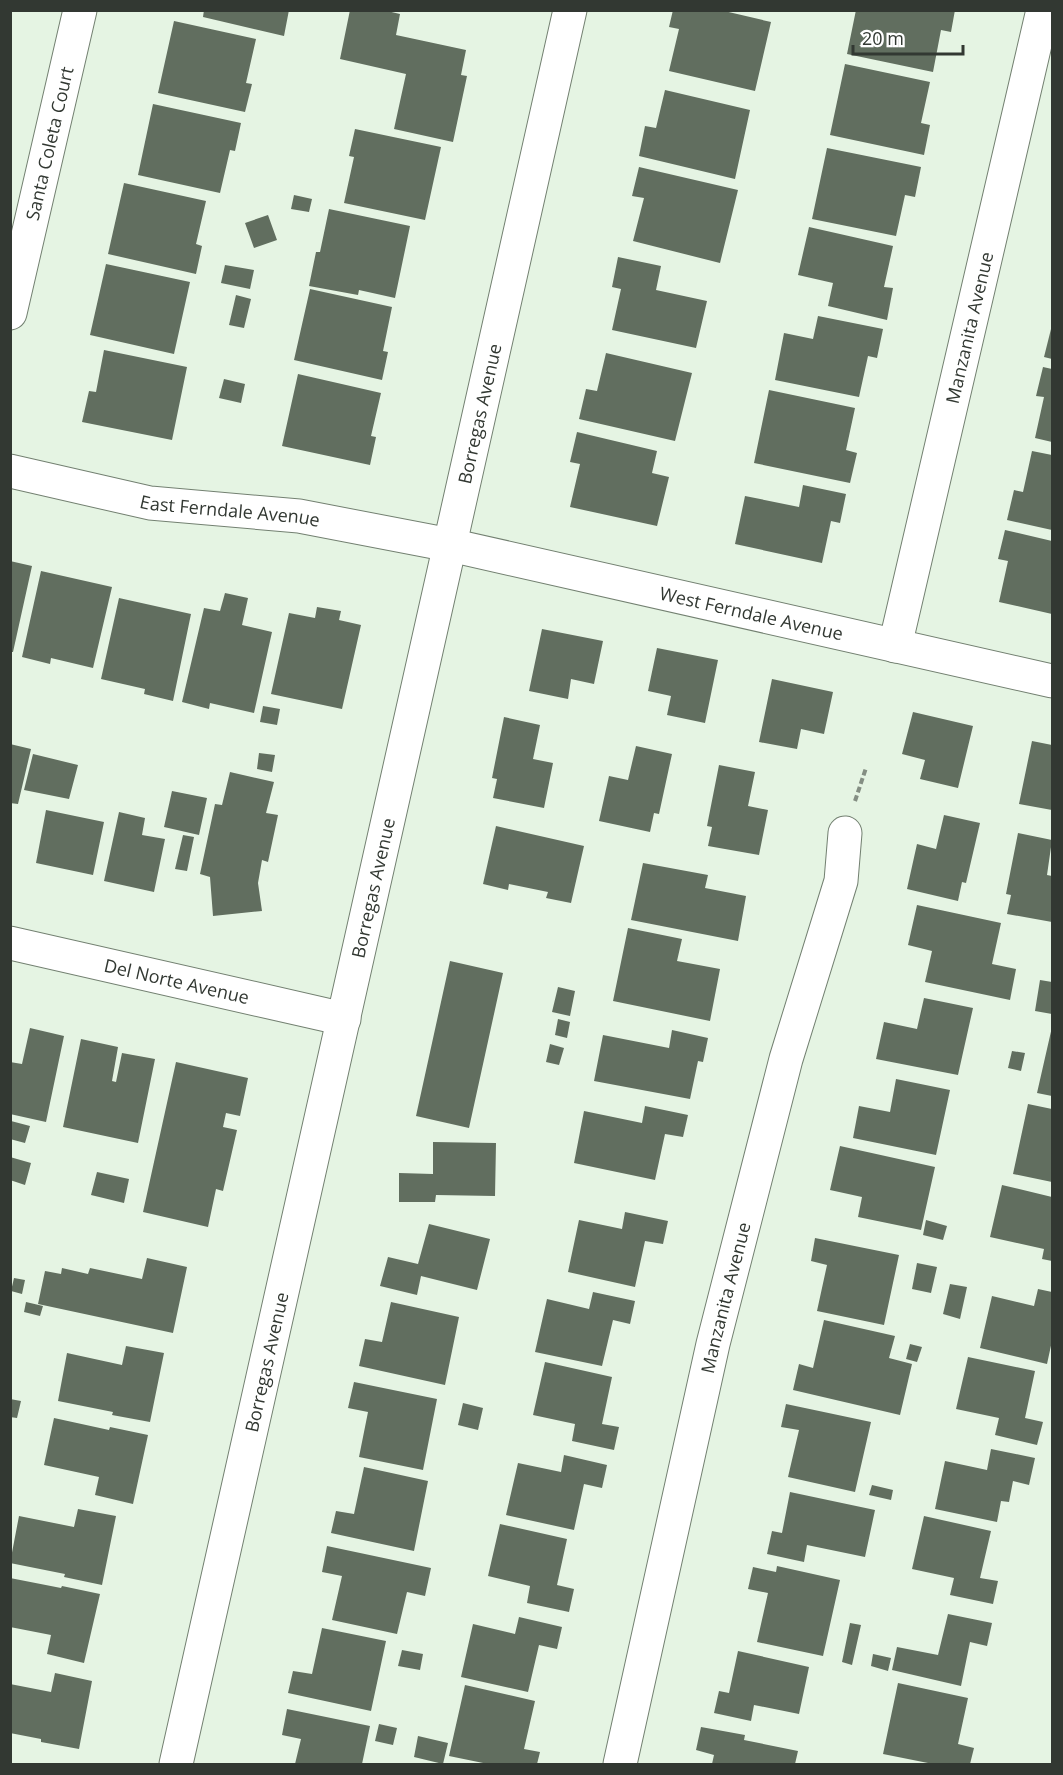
<svg xmlns="http://www.w3.org/2000/svg" width="1063" height="1775" font-family="'Open Sans',sans-serif">
  <rect width="100%" height="100%" fill="#e5f4e3"/>
  <!-- building -->
  <path fill="#616e5f" d="M204,10H289L284,36L203,17Z
    M350,10H383L400,14L396,35L466,50L461,75L467,76L453,142L394,129L406,74L340,59Z
    M673,10H720L771,22L755,91L669,71L679,29L669,27Z
    M856,10H955L951,32L941,30L933,72L847,54Z
    M174,21L256,39L246,83L252,84L245,112L158,93Z
    M845,64L930,82L921,123L930,125L924,155L830,135Z
    M665,90L750,110L735,179L639,156L645,126L656,128Z
    M153,104L241,123L235,151L230,150L220,193L138,175Z
    M355,129L441,147L425,220L344,203L354,157L349,156Z
    M827,148L921,167L915,197L905,195L896,236L812,219Z
    M639,167L738,190L720,263L633,241L644,198L632,196Z
    M124,183L206,201L196,244L202,246L196,274L108,254Z
    M294,195L312,199L309,212L291,209Z
    M329,209L410,226L395,298L359,290L358,295L309,286L316,252H320Z
    M268,215L277,240L254,248L245,223Z
    M809,227L893,246L884,287L893,288L887,320L828,306L833,283L798,275Z
    M618,257L661,266L656,290L707,301L696,348L612,330L621,289L612,287Z
    M106,264L190,282L174,354L90,335Z
    M225,265L254,270L250,289L221,283Z
    M310,289L392,307L383,351L388,352L382,380L294,360Z
    M236,295L251,299L244,328L229,325Z
    M818,316L883,329L877,358L868,356L859,397L775,380L784,333L813,339Z
    M1052,325V359L1044,357Z
    M104,350L187,367L172,440L82,422L89,391L96,392Z
    M606,353L692,373L675,441L579,419L586,389L597,391Z
    M1043,367L1052,369V442L1035,438L1044,397L1036,396Z
    M298,374L381,393L371,436L376,437L370,465L282,446Z
    M224,379L245,384L241,403L219,398Z
    M769,390L855,408L846,450L857,453L850,483L754,463Z
    M577,432L657,451L652,473L669,477L657,526L570,507L580,464L570,462Z
    M1032,451L1052,455V530L1007,520L1014,490L1023,492Z
    M803,485L846,494L840,523L831,521L822,563L735,544L745,496L799,507Z
    M1005,530L1052,541V614L999,602L1008,561L998,559Z
    M10,561L32,566L13,652H10Z
    M41,571L112,587L93,668L51,658L50,664L22,657Z
    M225,593L248,598L242,625L272,632L254,713L210,703L209,709L182,702L204,608L220,611Z
    M119,598L191,614L173,701L144,694L145,689L101,679Z
    M317,607L341,611L339,620L361,625L342,709L271,694L289,613L315,618Z
    M542,629L603,641L594,684L571,679L568,699L529,691Z
    M657,648L718,660L705,723L667,715L671,696L648,691Z
    M772,679L833,692L824,734L801,729L797,749L759,742Z
    M263,706L280,709L277,725L260,722Z
    M913,712L973,726L958,788L920,779L925,760L902,754Z
    M504,717L540,725L533,759L553,763L544,808L493,798L497,779L492,778Z
    M1032,741L1052,745V810L1019,804Z
    M10,744L31,749L18,804L10,803Z
    M636,746L672,754L659,814L654,813L650,832L599,821L609,776L628,780Z
    M259,753L275,755L272,772L257,769Z
    M33,754L78,765L69,799L24,790Z
    M719,765L755,772L748,806L768,810L759,855L708,846L712,827L707,826Z
    M230,772L274,782L266,813L278,815L268,862L262,860L258,883L262,911L213,916L210,877L200,874L215,804L222,805Z
    M172,791L207,798L199,835L164,827Z
    M46,810L104,822L93,875L36,863Z
    M119,812L145,818L142,835L165,839L154,892L104,881Z
    M944,815L980,823L966,883L962,882L958,901L907,889L917,844L936,849Z
    M496,826L584,846L571,903L546,898L548,892L509,884L508,890L483,884Z
    M1018,833L1052,840L1047,875L1052,876V922L1007,914L1011,895L1006,894Z
    M183,835L194,837L187,871L175,869Z
    M643,863L708,875L705,888L746,896L738,941L631,920Z
    M917,905L1001,923L992,964L1016,969L1010,1000L925,982L932,951L908,945Z
    M628,928L682,939L677,961L720,969L710,1021L613,1001Z
    M450,961L503,973L469,1128L416,1116Z
    M1040,980L1052,982V1014L1035,1011Z
    M558,987L575,991L570,1016L552,1012Z
    M924,998L973,1008L958,1075L876,1059L884,1022L917,1029Z
    M558,1019L570,1022L567,1038L555,1035Z
    M1052,1027V1096L1037,1093Z
    M30,1028L64,1036L46,1122L10,1114V1062L22,1064Z
    M672,1030L708,1038L703,1062L698,1061L690,1099L594,1081L603,1035L669,1048Z
    M81,1039L118,1047L112,1081L116,1082L122,1053L155,1059L138,1143L63,1127Z
    M550,1044L564,1048L559,1065L546,1062Z
    M1012,1051L1025,1053L1021,1071L1008,1068Z
    M176,1062L248,1078L240,1116L226,1113L223,1127L237,1130L223,1191L216,1189L208,1227L143,1212Z
    M896,1079L950,1090L936,1155L853,1138L859,1106L890,1112Z
    M1028,1104L1052,1109V1182L1013,1174Z
    M645,1106L688,1115L683,1137L665,1134L655,1180L574,1163L584,1111L642,1123Z
    M11,1121L30,1126L25,1143L10,1139Z
    M433,1142L496,1143L495,1196L436,1195L435,1202H399V1173L433,1174Z
    M840,1146L935,1167L921,1230L858,1217L862,1197L830,1190Z
    M10,1157L31,1163L25,1185L10,1180Z
    M97,1172L129,1179L124,1203L91,1195Z
    M1002,1185L1052,1197V1261L1042,1259L1044,1249L990,1237Z
    M625,1212L668,1221L663,1244L645,1241L635,1287L568,1272L579,1220L622,1229Z
    M926,1220L947,1226L943,1240L923,1235Z
    M429,1224L490,1239L477,1290L421,1276L417,1295L380,1286L388,1257L418,1264Z
    M815,1238L899,1255L884,1325L817,1311L827,1265L811,1261Z
    M147,1258L187,1267L173,1333L38,1304L45,1271L61,1274L62,1268L88,1274L90,1268L142,1279Z
    M917,1263L937,1267L931,1293L912,1289Z
    M14,1278L25,1280L22,1294L11,1291Z
    M950,1284L967,1287L960,1319L943,1314Z
    M1038,1289L1052,1292V1341L1047,1364L980,1348L992,1296L1034,1306Z
    M593,1292L635,1301L630,1324L613,1320L602,1366L535,1352L547,1299L589,1309Z
    M26,1302L43,1306L40,1316L24,1312Z
    M391,1302L459,1317L445,1385L359,1366L365,1339L382,1342Z
    M824,1320L895,1336L889,1358L912,1364L900,1415L793,1390L799,1364L813,1368Z
    M910,1344L922,1347L917,1362L906,1359Z
    M126,1346L164,1353L150,1422L112,1415L113,1412L58,1401L67,1353L122,1365Z
    M968,1357L1035,1371L1025,1418L1043,1422L1037,1445L995,1435L999,1418L956,1409Z
    M545,1362L612,1377L602,1424L619,1427L614,1450L572,1441L575,1424L533,1415Z
    M354,1382L437,1399L423,1470L359,1457L368,1412L348,1408Z
    M10,1399L21,1401L17,1418L10,1417Z
    M463,1403L483,1408L478,1430L458,1425Z
    M786,1404L871,1422L855,1492L788,1477L799,1430L781,1427Z
    M54,1418L109,1430L110,1427L148,1435L133,1504L95,1495L99,1477L44,1465Z
    M991,1449L1035,1458L1029,1485L1013,1481L1009,1502L1001,1501L997,1522L935,1509L945,1461L987,1470Z
    M564,1455L607,1465L602,1488L584,1484L574,1530L506,1515L518,1463L561,1472Z
    M364,1467L428,1481L414,1551L331,1533L336,1511L354,1514Z
    M872,1485L893,1490L891,1500L869,1495Z
    M790,1492L875,1510L865,1557L807,1545L804,1562L767,1554L772,1531L782,1533Z
    M78,1509L116,1516L102,1585L64,1577L65,1574L10,1563L19,1516L74,1527Z
    M924,1516L991,1531L980,1578L998,1581L993,1604L950,1595L954,1578L912,1569Z
    M500,1524L567,1539L557,1585L574,1589L569,1612L527,1603L530,1586L488,1576Z
    M327,1546L431,1568L425,1596L407,1592L397,1634L332,1620L342,1576L322,1572Z
    M777,1566L840,1580L823,1656L757,1642L768,1593L748,1589L753,1567L776,1572Z
    M10,1578L61,1588L62,1586L100,1594L84,1663L47,1654L51,1635L10,1627Z
    M948,1614L992,1623L987,1646L970,1642L961,1686L892,1670L897,1647L938,1655Z
    M519,1617L562,1627L557,1649L539,1645L528,1692L461,1677L473,1624L515,1634Z
    M850,1623L861,1625L852,1665L842,1662Z
    M322,1628L386,1641L371,1711L288,1693L293,1671L312,1674Z
    M402,1650L423,1654L420,1670L398,1666Z
    M738,1651L809,1667L799,1714L754,1705L751,1721L714,1713L719,1691L729,1693Z
    M873,1654L891,1658L888,1671L871,1666Z
    M55,1673L92,1681L79,1749L41,1742V1739L10,1733V1684L51,1692Z
    M898,1683L968,1698L958,1744L974,1748L970,1764H933L883,1754Z
    M465,1685L535,1701L524,1749L540,1752L537,1764H488L449,1756Z
    M287,1709L370,1726L362,1764H295L301,1739L282,1735Z
    M379,1724L397,1728L393,1745L375,1741Z
    M701,1727L745,1735L744,1740L798,1751L795,1764H712L714,1755L696,1750Z
    M418,1736L448,1743L443,1764L414,1757Z"/>
  <g fill="none" stroke-linecap="round" stroke-linejoin="round">
    <!-- minor casing -->
    <g stroke="#738071" stroke-width="35">
      <g id="minor">
        <path id="s1" d="M10,313L80,10"/>
        <path id="s2" d="M10,471L150,503L299,516L450,545L1052,681"/>
        <path id="s3" d="M895,646L1043,10"/>
        <path id="s4" d="M10,943L344,1019"/>
        <path id="s5" d="M620,1764L713,1344L786,1059L841,881L845,833"/>
      </g>
    </g>
    <!-- tertiary casing -->
    <g stroke="#738071" stroke-width="35">
      <g id="tertiary">
        <path id="s6" d="M176,1764L570,10"/>
      </g>
    </g>
    <!-- path -->
    <path stroke="#848e83" stroke-width="4" stroke-dasharray="6 3" stroke-linecap="butt" d="M855,801L866,768"/>
    <!-- minor -->
    <use href="#minor" stroke="#fff" stroke-width="33"/>
    <!-- tertiary -->
    <use href="#tertiary" stroke="#fff" stroke-width="33"/>
  </g>
  <g text-anchor="middle" dominant-baseline="central" stroke-width="6" stroke-linejoin="round" paint-order="stroke">
    <!-- street labels -->
    <g font-size="18" fill="#323832" stroke="#fff">
      <text stroke="none"><textPath href="#s1" startOffset="174">Santa Coleta Court</textPath></text>
      <text stroke="none"><textPath href="#s3" startOffset="327">Manzanita Avenue</textPath></text>
      <text stroke="none"><textPath href="#s6" startOffset="1384">Borregas Avenue</textPath></text>
      <text stroke="none"><textPath href="#s2" startOffset="224">East Ferndale Avenue</textPath></text>
      <text stroke="none"><textPath href="#s2" startOffset="756">West Ferndale Avenue</textPath></text>
      <text stroke="none"><textPath href="#s6" startOffset="898">Borregas Avenue</textPath></text>
      <text stroke="none"><textPath href="#s4" startOffset="171">Del Norte Avenue</textPath></text>
      <text stroke="none"><textPath href="#s5" startOffset="478">Manzanita Avenue</textPath></text>
      <text stroke="none"><textPath href="#s6" startOffset="412">Borregas Avenue</textPath></text>
    </g>
  </g>
  <!-- border -->
  <rect width="1063" height="1775" fill="none" stroke="#323832" stroke-width="24"/>
  <!-- scale -->
  <path d="M853 45v9h110v-9" fill="none" stroke="#323832" stroke-width="3"/>
  <text x="862" y="45" font-size="18" fill="#323832" stroke="#ffffff" stroke-width="4.5" paint-order="stroke">20 m</text>
</svg>
